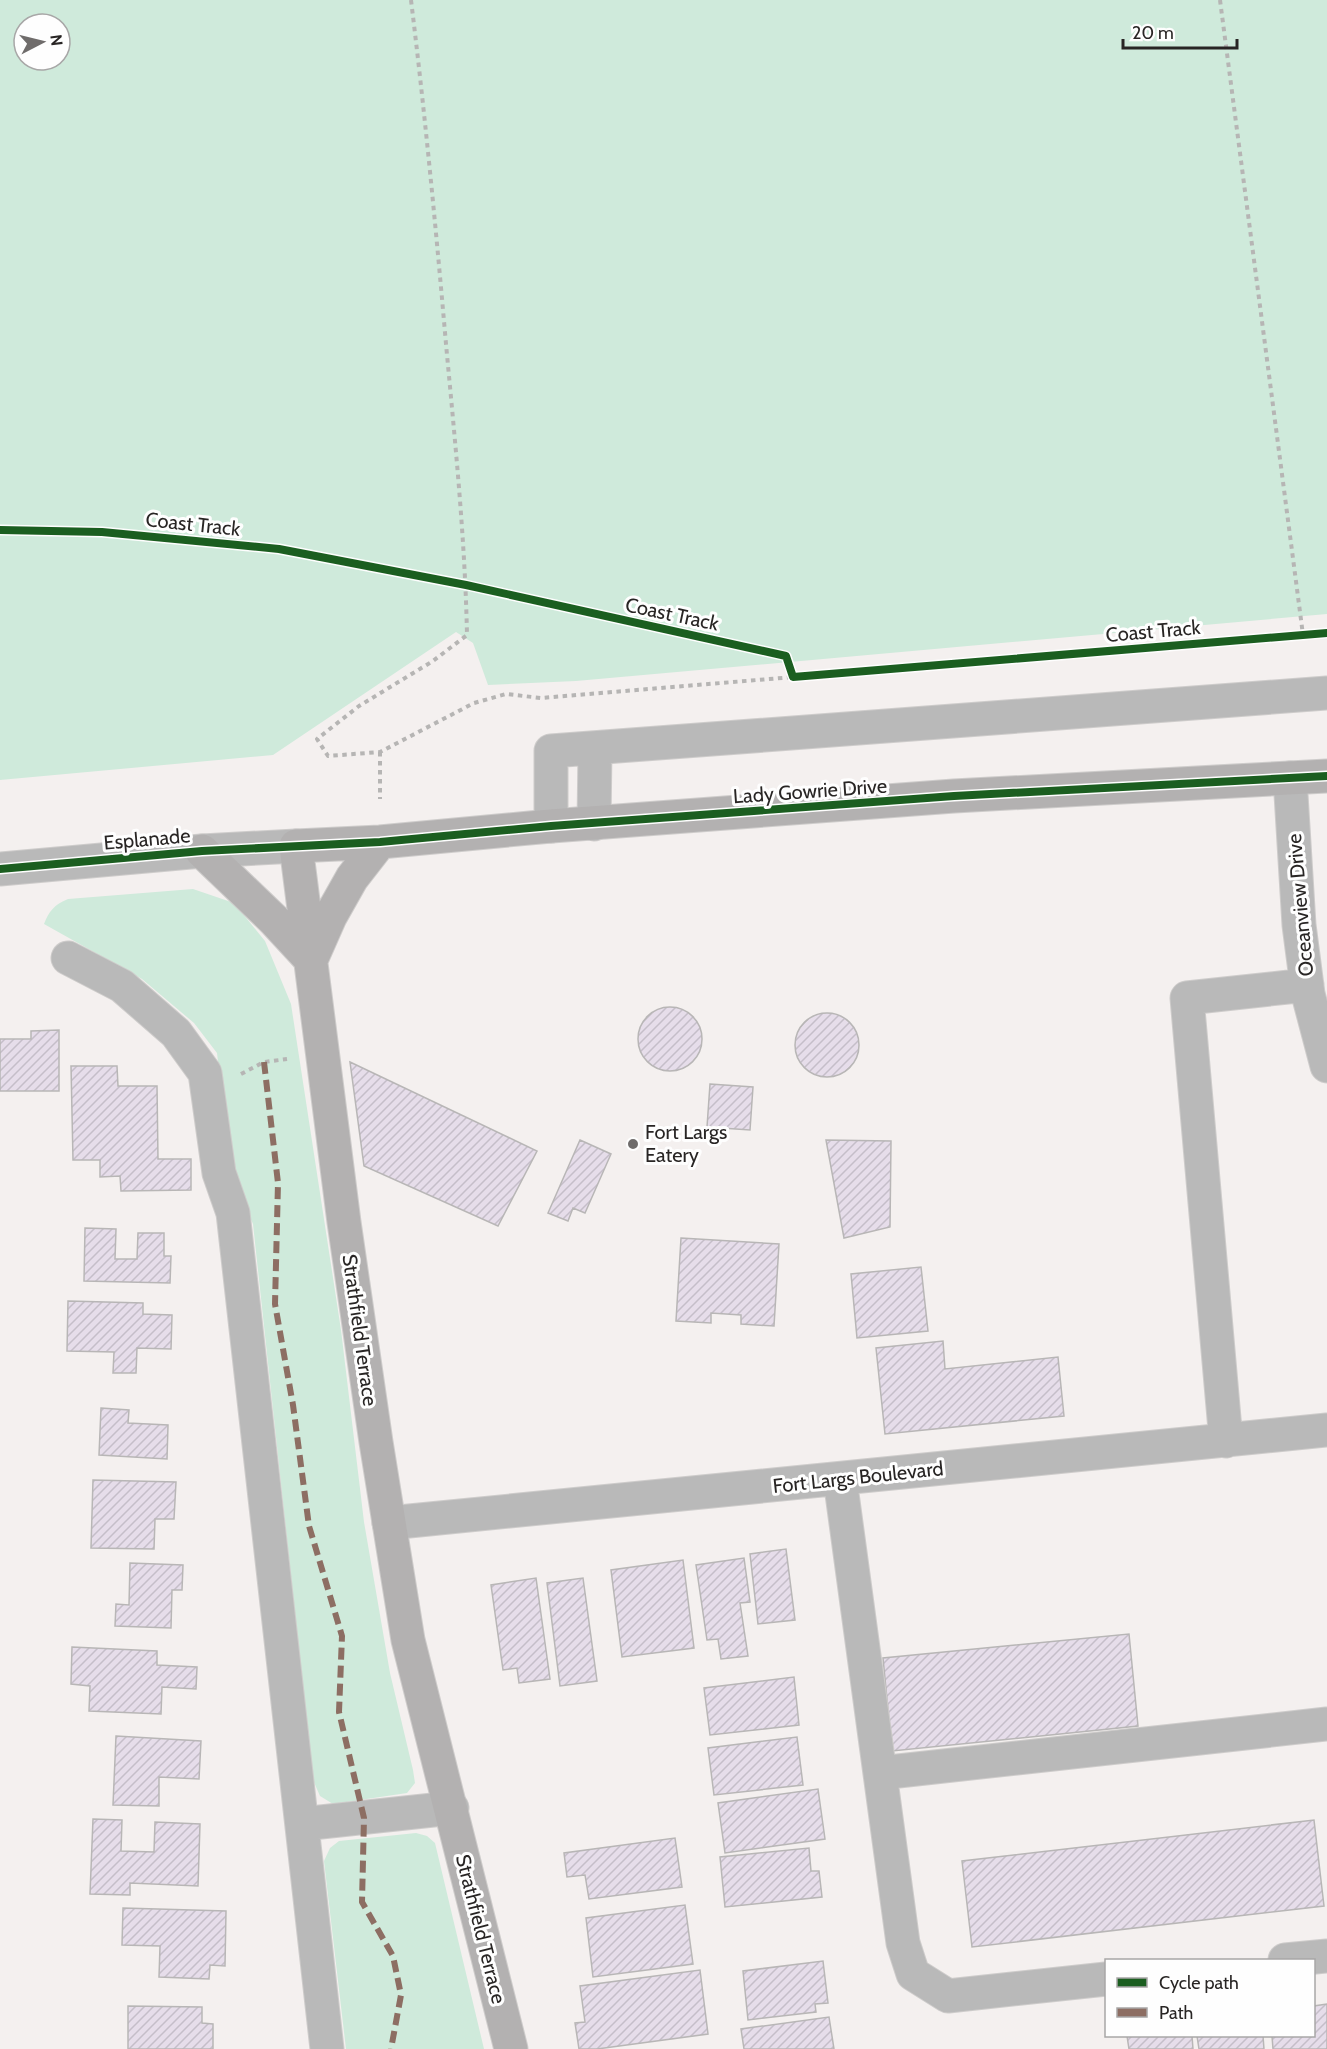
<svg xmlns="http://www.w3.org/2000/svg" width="1327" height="2049" font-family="Cabin,sans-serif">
  <defs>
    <pattern id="building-hatch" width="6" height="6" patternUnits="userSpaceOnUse" patternTransform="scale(1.5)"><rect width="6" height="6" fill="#e6ddea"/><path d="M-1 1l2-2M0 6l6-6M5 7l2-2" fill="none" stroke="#c5bec9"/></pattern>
  </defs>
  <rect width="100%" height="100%" fill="#f4f0ef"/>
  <!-- grass -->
  <path fill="#cfeadb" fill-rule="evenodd" d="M0,0H1327V614L576,681L488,685L473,643L456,632L273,755L0,780ZM24,24H60V60H24Z
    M193,889L234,903L265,941L291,1004L341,1330L364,1522L390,1673L413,1770L415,1783L407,1793L333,1804L320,1796L313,1780L253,1224L236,1186L226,1133L217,1053L194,1023L142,979L44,924C49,911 54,905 68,899Z
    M416,1833L427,1836L435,1843L484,2049H346L324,1861L330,1848L339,1841Z"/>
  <!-- building -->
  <path fill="url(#building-hatch)" stroke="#b8b6b6" stroke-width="1.5" d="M638 1039a32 32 0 1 1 64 0a32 32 0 1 1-64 0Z
    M795 1045a32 32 0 1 1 64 0a32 32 0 1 1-64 0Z
    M59,1030V1091H0V1039H31V1031Z
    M350,1062L537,1151L498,1226L364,1166Z
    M71,1066H117L118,1086H157L158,1159H191V1190L121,1191L120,1176L100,1177V1160H73Z
    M710,1084L753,1087L750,1130L707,1127Z
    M580,1140L611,1154L585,1213L573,1208L568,1221L548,1213Z
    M826,1140L891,1141L890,1227L844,1238Z
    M85,1228L116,1229L115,1259H137L138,1233H164V1256H171L170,1283L84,1281Z
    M681,1238L779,1244L774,1326L741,1324V1315L711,1313V1323L676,1321Z
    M921,1267L928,1331L857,1338L851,1274Z
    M68,1301L143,1303V1314L172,1315L171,1349L137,1348L136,1373H113L114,1352L67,1351Z
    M943,1341L945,1369L1058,1357L1064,1416L885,1434L876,1348Z
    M101,1408L129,1410L128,1423L168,1425L167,1459L99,1455Z
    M93,1480L176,1482L174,1519H155L154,1549L91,1548Z
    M786,1549L795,1620L758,1624L750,1554Z
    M744,1558L750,1602L740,1603L748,1656L721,1659L718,1639L707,1640L696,1565Z
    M683,1560L694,1648L622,1657L611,1570Z
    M130,1563L183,1565L182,1590H172L171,1628L115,1626L116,1604L129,1605Z
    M536,1578L550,1679L519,1683L517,1668L503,1670L491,1585Z
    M583,1578L597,1681L560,1686L547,1583Z
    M1129,1634L1138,1726L892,1751L883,1658Z
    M72,1647L157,1651V1665L197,1667L196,1689L162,1687L161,1714L89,1711L90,1686L71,1684Z
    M794,1677L799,1725L710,1735L704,1688Z
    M116,1736L201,1741L199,1779L159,1777V1806L113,1805Z
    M797,1737L803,1785L714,1795L708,1748Z
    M818,1789L825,1839L725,1853L718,1803Z
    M93,1819L122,1820L121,1851L154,1852L155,1822L200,1824L198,1886L130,1883V1895L90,1894Z
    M1314,1820L1324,1906L972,1947L962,1861Z
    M675,1838L682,1887L589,1899L585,1875L567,1877L564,1853Z
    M809,1848L811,1871H819L822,1897L725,1907L720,1857Z
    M685,1905L693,1964L593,1977L586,1918Z
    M123,1908L226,1911L225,1966L210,1965L209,1979L159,1977L160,1946L122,1945Z
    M823,1961L828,2003L815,2004L816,2012L748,2020L743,1971Z
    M700,1970L708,2034L597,2049H579L575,2023L585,2022L580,1986Z
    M1327,2004V2049H1273L1272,2036H1314V2006Z
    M128,2006L202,2007V2023L213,2024V2049H128Z
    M829,2017L834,2049H744L741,2029Z
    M1127,2036H1192L1193,2049H1129Z
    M1197,2036H1263L1264,2049H1199Z"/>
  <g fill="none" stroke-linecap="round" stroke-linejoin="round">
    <!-- minor casing -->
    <g stroke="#cecccb" stroke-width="35">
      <path id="minor" d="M1290,778L1299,925L1308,994L1327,1066
        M594,824L595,749
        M551,826V751L1327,693
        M0,869L202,851L296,846
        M68,958L122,986L176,1033L205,1073L219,1173L233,1213L327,2049
        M1226,1441L1187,998L1307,985
        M840,1479L903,1943L913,1974L948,1996L1106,1979
        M389,1523L1327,1430
        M880,1773L1327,1724
        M302,1824L452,1808
        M1285,1960L1327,1956"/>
    </g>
    <!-- major casing -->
    <g stroke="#cecccb" stroke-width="35">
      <path id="major" d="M202,851L274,920L311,960L330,917L352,878L380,842
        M511,2049L408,1640L376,1442L344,1222L296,846L380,842L551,826L954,796L1327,776"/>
    </g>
    <!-- path -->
    <path stroke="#b6b5b4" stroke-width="4" stroke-dasharray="4.5 4.5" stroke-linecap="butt" d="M411,0C425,114 436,229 446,344C455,441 465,538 467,635L433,661L359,706L317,739L328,756L380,752L474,703L506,694L541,698L793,677
      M1220,0L1303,635
      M380,752V799
      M241,1074L264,1062L287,1059"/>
    <!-- minor -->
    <use href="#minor" stroke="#b9b9b9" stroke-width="33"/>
    <!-- major -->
    <use href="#major" stroke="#b3b1b1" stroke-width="33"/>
    <!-- quiet -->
    <path stroke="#8d6e63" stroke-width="6" stroke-dasharray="12 6" stroke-linecap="butt" d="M264,1062L278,1183L275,1304L293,1405L309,1526L342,1636L339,1712L364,1818L362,1902L393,1956L401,1995L391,2049"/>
    <!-- cycleway casing -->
    <g stroke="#fefefe" stroke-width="11">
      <path id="cycleway" d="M0,530L102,532L279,549L466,585L786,656L793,677L1327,633
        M0,869L202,851L380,842L551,826L954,796L1327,776"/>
    </g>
    <!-- cycleway -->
    <use href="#cycleway" stroke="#1b5e20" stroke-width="8"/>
  </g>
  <!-- markers -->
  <circle fill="#6f6c6b" stroke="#fefefe" stroke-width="2" cx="633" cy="1144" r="6"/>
  <g text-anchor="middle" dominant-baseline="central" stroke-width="6" stroke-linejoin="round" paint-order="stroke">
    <!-- street labels -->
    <g font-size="20" fill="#282524" stroke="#fefefe">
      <text transform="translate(193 524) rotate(6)">Coast Track</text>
      <text transform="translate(672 614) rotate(12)">Coast Track</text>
      <text transform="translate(1153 631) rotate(-5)">Coast Track</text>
      <text transform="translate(810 791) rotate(-4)">Lady Gowrie Drive</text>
      <text transform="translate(147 839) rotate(-5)">Esplanade</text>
      <text transform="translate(1300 905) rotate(-95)">Oceanview Drive</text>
      <text transform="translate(360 1330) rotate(82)">Strathfield Terrace</text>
      <text transform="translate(858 1477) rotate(-6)">Fort Largs Boulevard</text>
      <text transform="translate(481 1929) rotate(76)">Strathfield Terrace</text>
    </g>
    <!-- poi labels -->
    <g font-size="20" fill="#282524" stroke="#fefefe" text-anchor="start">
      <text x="645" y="1132">Fort Largs<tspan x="645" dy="23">Eatery</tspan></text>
    </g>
  </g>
  <!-- legend -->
  <rect x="1105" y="1959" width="210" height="78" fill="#fefefe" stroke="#a8a7a7" stroke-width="1.5"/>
  <rect x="1117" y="1978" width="30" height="9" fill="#1b5e20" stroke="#a8a7a7" stroke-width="1.5"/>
  <text x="1159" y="1989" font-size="18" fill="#282524">Cycle path</text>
  <rect x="1117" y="2008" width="30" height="9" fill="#8d6e63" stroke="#a8a7a7" stroke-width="1.5"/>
  <text x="1159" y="2019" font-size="18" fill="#282524">Path</text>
  <!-- north arrow -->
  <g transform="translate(42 42) rotate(83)"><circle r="28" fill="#fefefe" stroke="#a8a7a7" stroke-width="1.5"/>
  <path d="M0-4.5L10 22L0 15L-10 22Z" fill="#6f6c6b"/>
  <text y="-9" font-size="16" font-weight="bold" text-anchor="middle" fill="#282524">N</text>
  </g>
  <!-- scale -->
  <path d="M1123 39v9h114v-9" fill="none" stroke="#282524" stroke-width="3"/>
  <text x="1132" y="39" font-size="18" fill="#282524" stroke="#fefefe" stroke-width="4.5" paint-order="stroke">20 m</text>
</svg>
